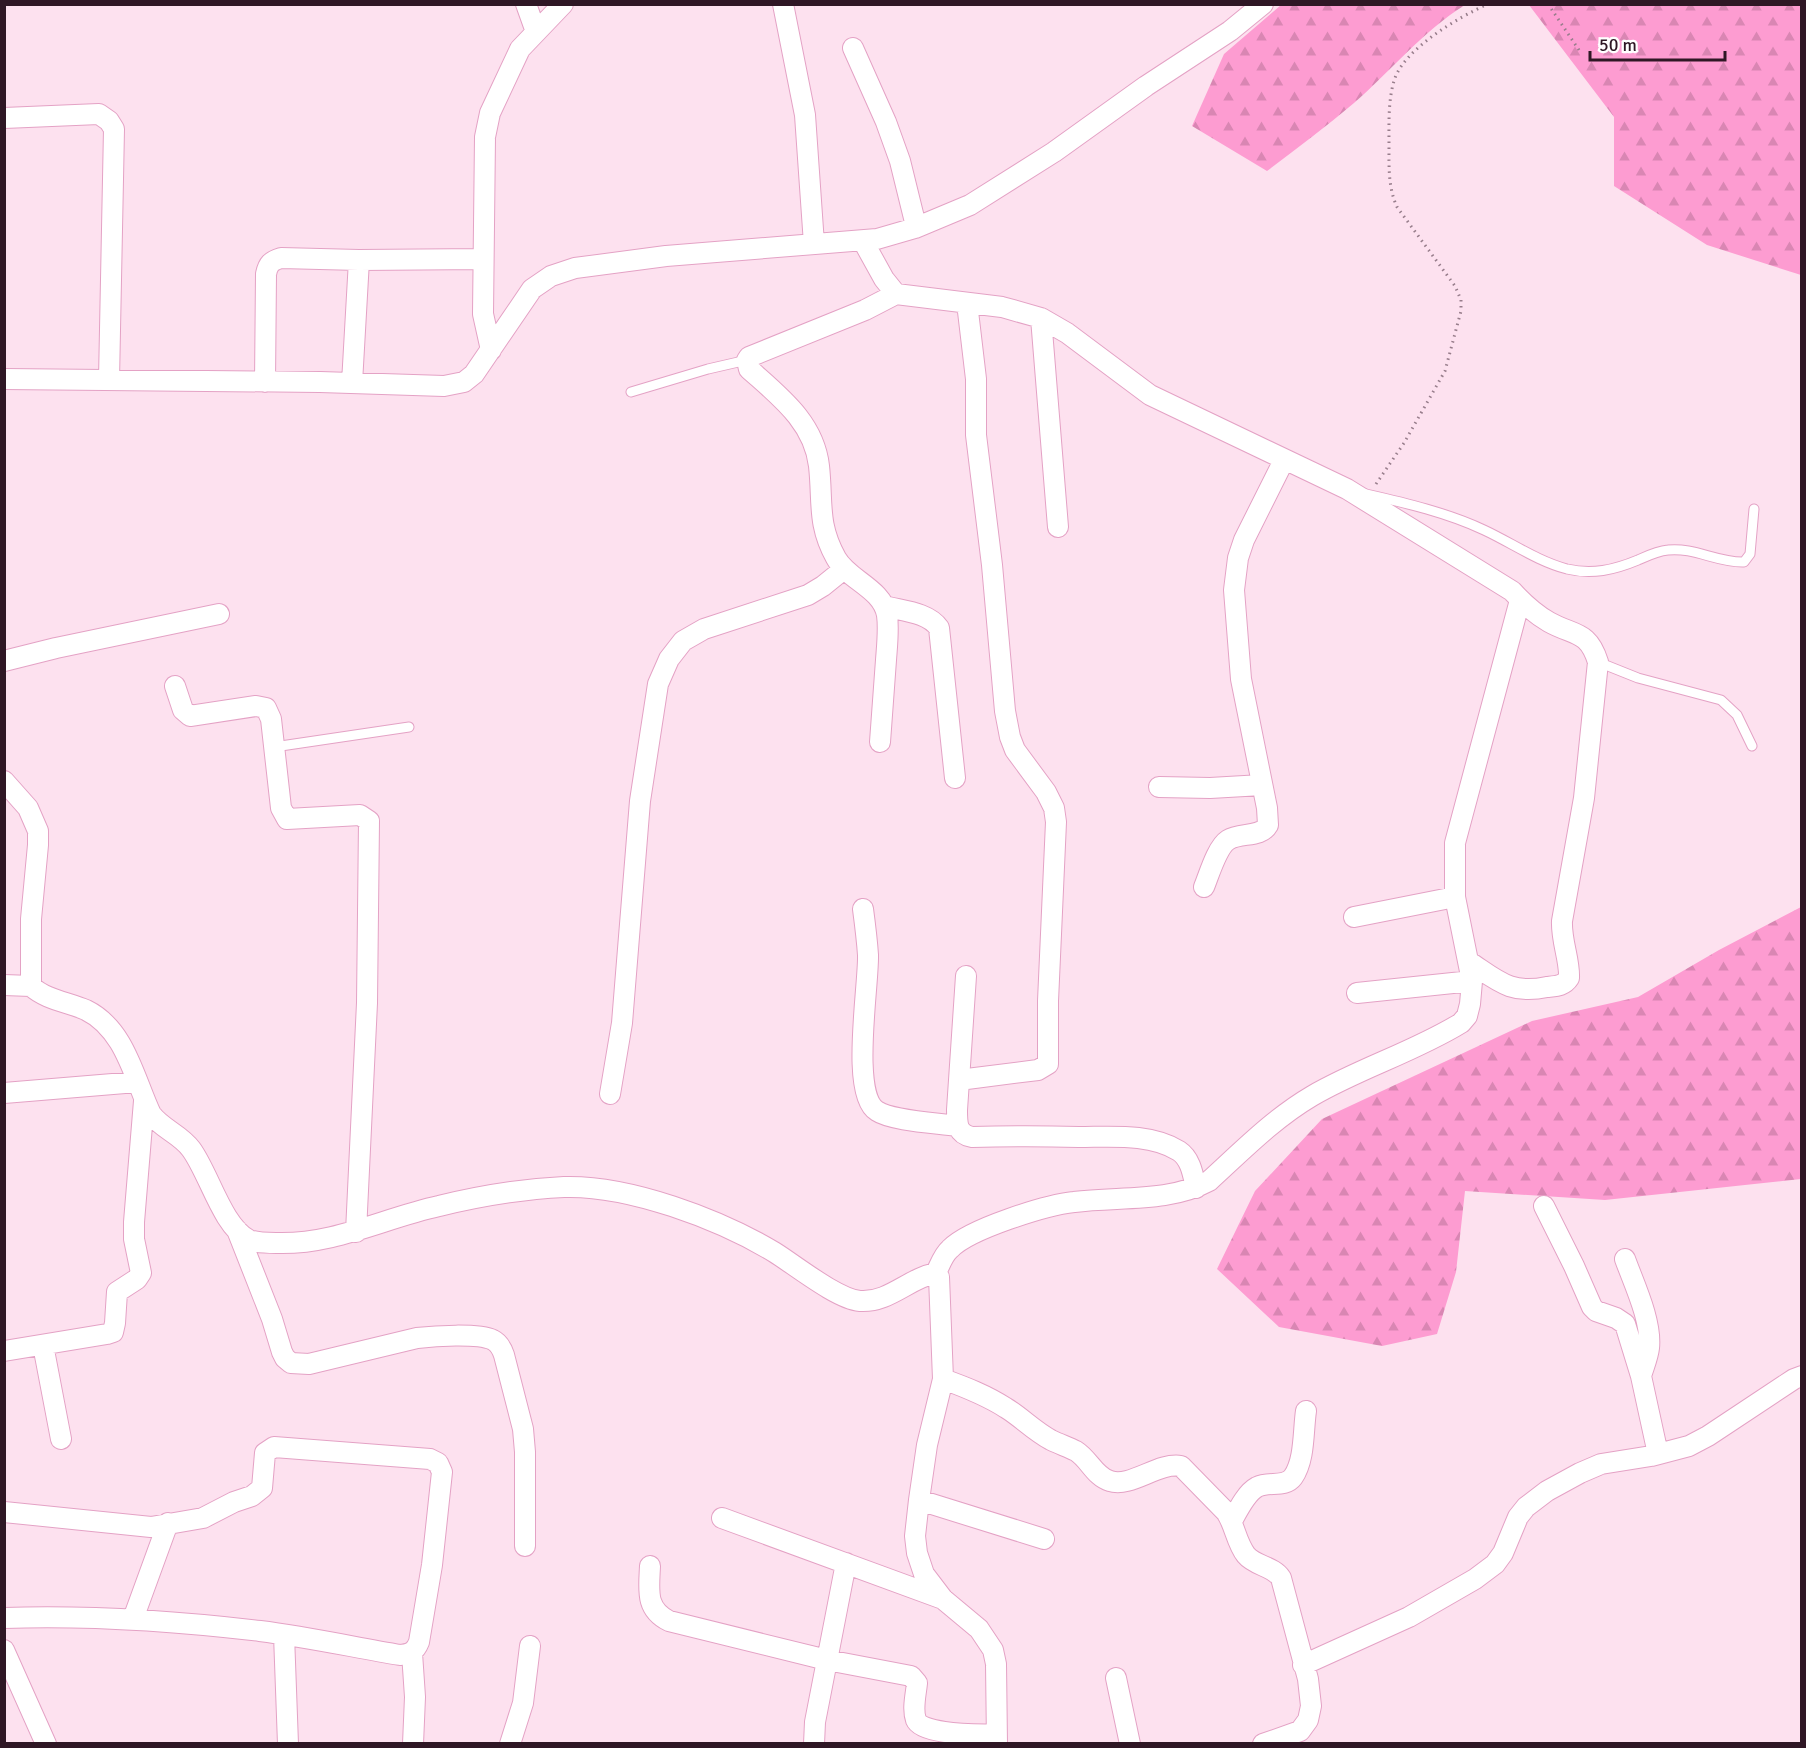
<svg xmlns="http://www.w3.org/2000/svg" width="1806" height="1748" font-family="Signika,sans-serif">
  <defs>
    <pattern id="forest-firs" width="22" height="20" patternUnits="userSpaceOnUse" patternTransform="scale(1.5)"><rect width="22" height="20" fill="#fd9cd1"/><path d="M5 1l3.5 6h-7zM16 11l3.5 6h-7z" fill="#d986b3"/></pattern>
  </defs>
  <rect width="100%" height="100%" fill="#fde1ef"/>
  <!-- forest -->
  <path fill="url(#forest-firs)" d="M1281,5V4L1465,5C1423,31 1391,71 1354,103C1326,127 1296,149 1267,171L1192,126L1224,54Z
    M1529,5H1801V275L1707,245L1614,186V117Z
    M1801,907V1179L1605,1200L1465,1191L1456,1272L1437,1334L1382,1346L1279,1327L1217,1269L1255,1191L1322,1119L1532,1021L1638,997L1719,950Z"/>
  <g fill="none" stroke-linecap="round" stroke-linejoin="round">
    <!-- service casing -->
    <g stroke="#e4a2c5" stroke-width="11">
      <path id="service" d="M631,392L708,369L747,360
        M1366,494C1406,503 1448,513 1484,530C1512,543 1537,561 1567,569C1592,575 1614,570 1638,560C1647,556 1657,551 1668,550C1694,547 1718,563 1744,562L1750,554L1754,509
        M1598,662L1638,678L1721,700L1737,715L1752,746
        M274,747L409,727"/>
    </g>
    <!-- minor casing -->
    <g stroke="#e4a2c5" stroke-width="22">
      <path id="minor" d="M526,4L536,32
        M783,4L805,115L814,244
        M853,48L886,122L900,161L916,226
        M4,118L99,114L109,121L114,129L109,380
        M863,241L884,279L896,294L1002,307L1041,318L1067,333L1150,395L1347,489L1512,591C1523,603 1535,614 1549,622C1574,636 1588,630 1598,662L1584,798L1562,921C1561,941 1570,960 1569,978C1564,986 1556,986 1547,987C1510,995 1497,980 1468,961
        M1041,318L1058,527
        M491,350L483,314L485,137L490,113L520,49L563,4
        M4,379L320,382L444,386L464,382L474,374L532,289L551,276L575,268L666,256L877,239L915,228L970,205L1054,152L1146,86L1230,31L1263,4
        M265,382L266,274C268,264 271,261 281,258L359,260L483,259
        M352,383L359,260
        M884,606C902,611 928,612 939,628L955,778
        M4,661L56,648L219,614
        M175,686L183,710L190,716L256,706L266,708L271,719L281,808L287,819L360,815L369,821L367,1003L356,1232
        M880,742C882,715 884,687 886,660C887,646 889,629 887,615C882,588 848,580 836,558C817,524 823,502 819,466C814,422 779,396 749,369L747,360L749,357L865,310L896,294
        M4,781L28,808L38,831V845L31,919V986C46,1000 68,1002 86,1010C125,1029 134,1078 151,1114C162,1129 180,1134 191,1149C209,1173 222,1226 249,1240C257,1243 268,1243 276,1243C334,1245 384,1218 439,1206C480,1196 522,1189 564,1187C629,1185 719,1219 774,1252C795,1265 837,1299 860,1301C889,1303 909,1278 936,1273L939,1277L943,1379L927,1445L919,1500L915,1536L917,1553L924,1574L943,1599L979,1629L993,1650L996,1664L997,1744
        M1159,787L1210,788L1262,785
        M1204,887C1209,875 1217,847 1228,840C1240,832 1261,838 1268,825L1267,808L1241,679L1234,590L1238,558L1244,540L1284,460
        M863,909C865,924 867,940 868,955C869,985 850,1095 877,1111C892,1121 938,1123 957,1126
        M1354,917L1455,897
        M966,976L957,1110C957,1124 957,1134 972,1137C1008,1136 1043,1136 1079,1137C1111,1137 1151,1133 1179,1151C1191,1159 1193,1175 1196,1188
        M4,985L31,986
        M1357,993L1472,981
        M959,1080L1038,1070L1048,1064V1001L1056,822L1054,808L1046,792L1015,750L1010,737L1005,711L992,565L976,435V379L967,303
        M4,1093L137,1082
        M610,1094L622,1023L640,801L658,684L669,659L683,641L704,629L808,595L823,586L844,569
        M1544,1206L1574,1266L1592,1307L1596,1311L1616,1318L1625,1324L1641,1376L1658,1454
        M237,1230L272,1319L282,1352L285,1358L291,1363L309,1364L417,1338C434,1336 478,1333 493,1340C499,1343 502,1349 504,1355L523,1429L525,1452V1546
        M1625,1259C1634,1284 1652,1321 1649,1348C1648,1357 1644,1366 1641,1376
        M936,1273C940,1265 943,1255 950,1249C969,1229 1046,1205 1074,1202C1119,1196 1168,1203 1209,1181C1242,1151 1273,1119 1312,1096C1360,1068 1414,1052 1461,1023L1467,1016L1470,1004L1472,981L1455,897V843L1520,600
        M43,1345L61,1439
        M4,1351L107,1334L113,1332L115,1323L117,1292L137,1279L141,1273L134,1239V1222L144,1101
        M943,1379C965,1387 986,1395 1006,1408C1021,1417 1034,1431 1051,1440C1059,1444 1068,1447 1076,1451C1089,1459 1095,1477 1110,1481C1131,1488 1158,1462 1181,1466L1226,1512C1235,1525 1236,1542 1246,1555C1255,1566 1273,1566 1281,1578L1308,1679L1311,1706L1308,1720L1300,1731L1263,1744
        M919,1500L1044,1539
        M4,1512L151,1527L203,1518L234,1502L252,1496L262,1488L265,1453L274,1447L430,1459L438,1463L442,1472L432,1565L419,1642C415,1652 410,1654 400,1655C353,1647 307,1637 260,1631C175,1621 90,1615 4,1618
        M722,1518L943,1599
        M1232,1521C1238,1510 1246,1493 1257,1487C1269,1481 1285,1488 1293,1477C1305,1460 1303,1431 1306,1411
        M650,1566C649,1590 645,1609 669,1621L827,1660L911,1676L917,1683C916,1694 912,1709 916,1720C922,1735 980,1734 996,1735
        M133,1619L168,1523
        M284,1635L288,1744
        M4,1650L46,1744
        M412,1653L415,1697L413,1744
        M1303,1665L1409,1617L1475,1579L1495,1564L1503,1553L1518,1517L1526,1507L1547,1491L1580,1473L1601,1464L1651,1456L1689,1446L1708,1436L1794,1379L1802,1376
        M1116,1678L1130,1744
        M510,1744L523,1703L530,1646
        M814,1744L815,1722L846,1563"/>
    </g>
    <!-- path -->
    <path stroke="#977d8b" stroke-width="3" stroke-dasharray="1.5 4.5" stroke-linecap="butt" d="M1548,4L1579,50
      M1376,484L1404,443L1445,371L1461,311V300L1455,286L1397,207C1388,187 1389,167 1389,145C1389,124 1388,101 1394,81C1403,49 1459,17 1488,4"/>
    <!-- service -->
    <use href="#service" stroke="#fff" stroke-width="9"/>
    <!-- minor -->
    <use href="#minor" stroke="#fff" stroke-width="20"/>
  </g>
  <!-- border -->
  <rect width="1806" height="1748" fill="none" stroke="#2f1725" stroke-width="12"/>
  <!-- scale -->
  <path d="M1590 51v9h135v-9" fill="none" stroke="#2f1725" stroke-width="3"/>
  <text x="1599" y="51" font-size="18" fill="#2f1725" stroke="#ffffff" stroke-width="4.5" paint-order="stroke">50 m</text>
</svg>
